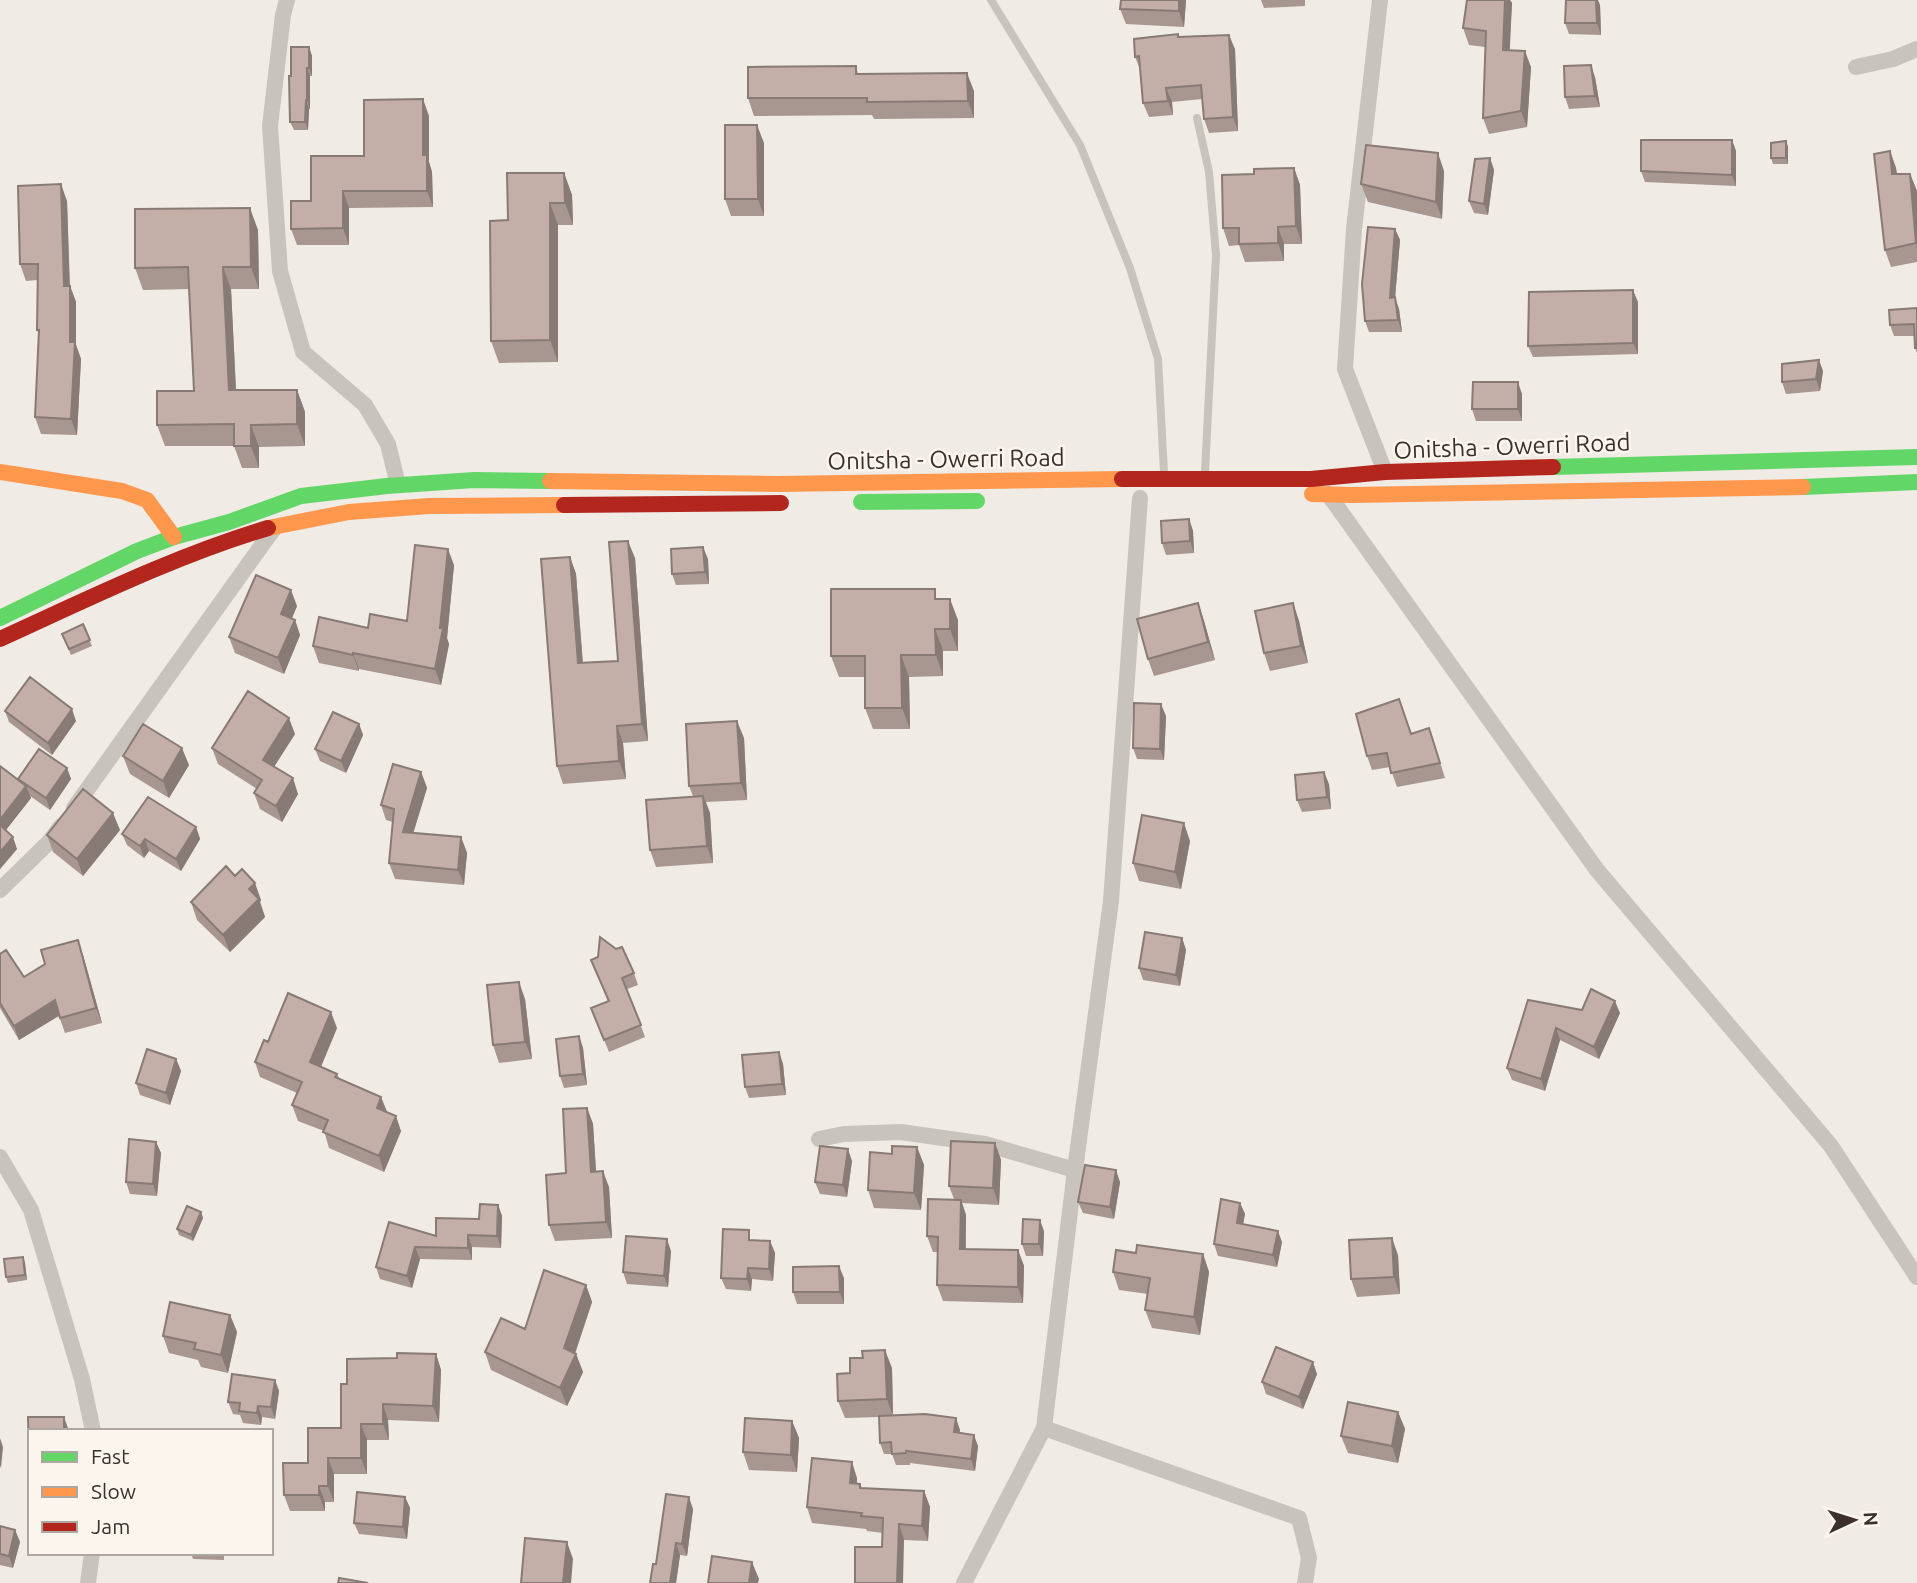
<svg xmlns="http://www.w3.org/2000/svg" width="1917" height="1583" font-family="Ubuntu,sans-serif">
  <rect width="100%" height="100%" fill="#f0ebe5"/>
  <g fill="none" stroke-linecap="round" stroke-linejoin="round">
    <!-- lane -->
    <path stroke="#c9c3be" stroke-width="8" d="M991,0L1080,145L1130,268L1158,359L1164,472
      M1197,118L1209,172L1216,255L1205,472"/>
    <!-- street -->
    <path stroke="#c9c3be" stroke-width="16" d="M287,0L283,15L270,126L280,271L303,352L365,405L388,444L398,485
      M1380,0L1354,229L1345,369L1385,472
      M1856,67L1893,59L1917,49
      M1328,494L1597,870L1831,1146L1917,1277
      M74,808L275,527
      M0,890L48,843L61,826
      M819,1139L844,1134L901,1132L985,1144L1075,1170
      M0,1157L31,1210L82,1379L93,1431
      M1044,1428L1299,1518L1309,1558L1305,1583
      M88,1583L92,1553
      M964,1583L1044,1428L1075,1170L1111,901L1140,498"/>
    <!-- fast -->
    <path stroke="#63d668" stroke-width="16" d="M1553,467L1917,457
      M1803,487L1917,482
      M861,502L977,501
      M0,618L137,551L174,537L229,522L301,496L387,486L474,480L550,481"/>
    <!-- slow -->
    <path stroke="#ff974d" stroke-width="16" d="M0,472L122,491L147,500L174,537
      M550,481L777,484L1122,479
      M1312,494L1353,495L1803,487
      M268,528L349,512L429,506L564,505"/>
    <!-- jam -->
    <path stroke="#b3261e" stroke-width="16" d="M1122,479H1311L1385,472L1553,467
      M564,505L781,503
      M0,639C88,599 175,556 268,528"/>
  </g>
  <!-- wall -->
  <path fill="#a89690" d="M1121,0H1186L1184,27L1126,24L1120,9Z
    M1261,0H1305V6L1264,8Z
    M1467,0H1510L1512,3L1509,50L1531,67L1527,127L1489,134L1483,118L1485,47L1469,45L1463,28Z
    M1600,5L1601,35L1569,34L1565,23Z
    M1178,34L1179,37L1235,49L1238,131L1209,133L1204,119L1202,99L1172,102L1173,115L1149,117L1143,103L1140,69L1135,57Z
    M309,47L312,56V76H310V109H309L308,130H294L290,122L291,76Z
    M856,66L858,74L974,91V118L874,119L872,115L754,116L748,98Z
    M1595,77L1600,107L1569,109L1565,97Z
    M429,116V162L432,172L433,207L349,208V245H297L291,229L311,201L364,156Z
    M1732,140L1736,151V186L1645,182L1641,171Z
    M1786,141L1788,147V164H1773L1771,158Z
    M764,143V216H731L725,199Z
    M1890,151L1896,168L1897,174H1910L1917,191V262L1891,267L1885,250Z
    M1490,158L1494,170L1488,215L1474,213L1469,201Z
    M1294,168L1300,185L1302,244H1284V261L1245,262L1239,245L1229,246L1223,228L1254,174Z
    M1444,171L1442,219L1368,202L1361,184Z
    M564,173L572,195L573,225H558V362L499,363L491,341L508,220Z
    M67,201L70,286L76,302V345L81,359L77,435L41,434L35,417L39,335L37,330L38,280L26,281L20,264Z
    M1395,229L1400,240L1395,298L1399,309L1402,332H1369L1365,321Z
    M258,230L259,289H231L236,390H297L305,412V446L259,447V468H242L234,446H165L157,425L194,391L189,289L143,290L135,268Z
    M1638,302V354L1533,357L1528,346Z
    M1917,308V353L1915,348V336H1894L1890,325Z
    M1823,371L1820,391L1786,394L1782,382Z
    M1522,394V421H1476L1472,409Z
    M1189,519L1193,531L1194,553L1166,555L1162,543Z
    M570,557L576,574L583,663L618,661L635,558L648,741L623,743L626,779L563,784L557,766Z
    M708,559L709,584L676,585L672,574Z
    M454,565L447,638L449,644L441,685L359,669V671L319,663L313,646L368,628L407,621Z
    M939,599L958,620V651H943V676L909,677L910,729H873L865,708V677H839L831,656Z
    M1198,603L1204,621L1215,660L1154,676L1148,659Z
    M1293,603L1299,621L1308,663L1270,671L1264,653Z
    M297,606L292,618L295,620L300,635L284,674L235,653L229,637Z
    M83,624L92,646L71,655L62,634Z
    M5,711L76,721L52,755L9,722Z
    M1166,716L1164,760L1137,759L1133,748Z
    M359,724L363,735L346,773L320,761L315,749Z
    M295,734L274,767L298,794L282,822L260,809L254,793L257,789L218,764L212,748Z
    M1412,734L1434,743L1445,778L1397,787L1390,767L1372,770L1367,756Z
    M744,738L747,800L706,802L710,813L713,863L656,867L650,850L693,796L689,786Z
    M123,756L189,765L169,798L130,774Z
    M0,766L19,780L67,768L71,779L50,810L30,796L31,798L6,830L17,849L0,869Z
    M421,772L427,788L413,833L461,837L467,853L464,885L395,879L389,863L393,822L386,820L381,805Z
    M1329,784L1331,809L1302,812L1297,800Z
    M196,827L200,839L181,871L149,851L144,858L127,845L122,834Z
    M120,830L83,876L53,852L47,835Z
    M1190,841L1181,889L1139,881L1133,863Z
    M261,900L260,902L265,917L230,952L197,920L191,902Z
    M1182,938L1186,950L1180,986L1143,980L1139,968Z
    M0,954L24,977L83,955L102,1023L65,1033L59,1016L19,1040L0,1008Z
    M591,960L634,973L638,985L627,989L645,1037L609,1052L591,1008L608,1001Z
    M525,999L532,1059L499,1063L493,1045Z
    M1528,1000L1582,1010L1620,1013L1599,1059L1560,1040L1545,1091L1512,1080L1507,1068Z
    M337,1028L321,1067L337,1074L339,1078L381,1097L387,1112L401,1131L384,1172L329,1148L324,1131L298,1121L292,1105L297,1093L260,1077L255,1062L268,1042Z
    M579,1036L583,1048L587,1085L564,1088L560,1076Z
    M779,1052L783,1064L786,1095L749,1098L745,1087Z
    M176,1059L181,1071L170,1105L140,1095L136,1083Z
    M587,1108L593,1124L596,1171L609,1187L612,1238L555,1241L549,1225Z
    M156,1142L161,1153L157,1196L130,1194L126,1182Z
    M995,1143L1001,1160L999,1205L962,1203L966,1215V1249L1018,1250L1024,1266L1023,1303L943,1301L937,1285L938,1252H933L927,1236L954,1199L949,1186Z
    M917,1147L924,1165L921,1210L874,1208L868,1190L892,1154Z
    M852,1161L847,1197L820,1194L815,1182Z
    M1120,1182L1114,1219L1083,1213L1078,1202Z
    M1240,1203L1245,1214L1243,1224L1282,1242L1277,1267L1218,1256L1214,1244Z
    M498,1205L502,1216L501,1248L472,1247V1260L420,1259L412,1288L380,1279L376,1267L436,1236L479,1219Z
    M201,1212L203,1218L193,1241L179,1235L177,1229Z
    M1044,1231L1043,1256H1026L1022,1244Z
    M752,1240L770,1241L775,1253L773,1281L752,1279L751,1291L726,1289L721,1278Z
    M671,1251L668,1287L627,1284L623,1272Z
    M1136,1253L1203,1254L1209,1272L1200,1335L1152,1328L1145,1310L1148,1294L1119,1290L1113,1272Z
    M1398,1255L1400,1294L1357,1297L1351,1279Z
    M23,1257L25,1263L27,1280L8,1283L6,1277Z
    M844,1278V1304H797L793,1292Z
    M586,1285L592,1302L575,1354H576L583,1372L567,1406L491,1370L485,1352L525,1329Z
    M230,1315L237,1332L228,1373L201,1367L198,1360L169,1353L163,1336Z
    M436,1354L441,1370L439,1422L388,1420L389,1440H367V1474H334V1502H325V1511H290L284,1495L308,1463L341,1428L347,1384L397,1358Z
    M863,1358L892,1368L893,1415L960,1430L959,1433L978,1446L975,1471L910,1463V1465H896L892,1454H884L880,1443L879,1417L845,1418L838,1401L850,1373Z
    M1317,1374L1303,1409L1266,1394L1262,1382Z
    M275,1380L279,1391L275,1419L262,1417L261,1425L243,1423L240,1415L233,1414L228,1402Z
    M1398,1412L1405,1429L1398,1463L1348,1453L1341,1436Z
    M792,1421L799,1438L797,1472L749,1470L743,1452Z
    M857,1478V1484H860L862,1488L924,1491L930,1507L928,1541L904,1540L882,1547L883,1533L867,1531L866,1529L812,1523L807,1507Z
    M405,1497L410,1508L407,1539L359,1534L354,1523Z
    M693,1509L687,1556L680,1555L676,1583H650L656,1564Z
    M0,1526L15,1530L20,1542L13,1568L0,1565Z
    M191,1553H224V1560L193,1559Z"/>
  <!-- shaded-wall -->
  <path fill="#887a75" d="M1179,0H1186L1184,27L1179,11Z
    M1505,0H1510L1512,3L1509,67L1503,50Z
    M1596,0H1598L1600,5L1601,35L1597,23Z
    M1229,35L1235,49L1238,131L1233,117Z
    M309,47L312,56V76L309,68Z
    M1525,51L1531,67L1527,127L1521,111Z
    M1591,65L1595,77L1600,107L1595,96Z
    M307,68L310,76V109L307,100Z
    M967,73L974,91V118L968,101Z
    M1166,88L1172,102L1173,115L1168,101Z
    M423,99L429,116V162L432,172L433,207L427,191L423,155Z
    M306,100L309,109L308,130L305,122Z
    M757,125L764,143V216L758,199Z
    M1732,140L1736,151V186L1732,175Z
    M1786,141L1788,147V164L1786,158Z
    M1890,151L1896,168L1899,191L1892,174Z
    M1438,153L1444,171L1442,219L1436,202Z
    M1490,158L1494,170L1488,215L1484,204Z
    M1294,168L1300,185L1302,244L1296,226Z
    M564,173L572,195L573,225L565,203Z
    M1910,174L1917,191V247L1916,243Z
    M61,184L67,201L70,297V286L76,302V345L81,359L77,435L71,419L70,342L64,286Z
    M343,191L349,208V245L343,228Z
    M550,203L558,225V362L550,340Z
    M250,208L258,230L259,289L251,267Z
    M1278,227L1284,244V261L1278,243Z
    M1395,229L1400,240L1395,298L1399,309L1402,332L1390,298Z
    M223,267L231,289L237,412L229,390Z
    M1633,290L1638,302V354L1633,343Z
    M1819,360L1823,371L1820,391L1816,379Z
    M1518,382L1522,394V421L1518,409Z
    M297,390L305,412V446L297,424Z
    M251,425L259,447V468L251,446Z
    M1189,519L1193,531L1194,553L1190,541Z
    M628,541L635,558L648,741L642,724Z
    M703,547L708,559L709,584L705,572Z
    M448,549L454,565L447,638L449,644L441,685L435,669Z
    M570,557L576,574L584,681L578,663Z
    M291,590L297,606L287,630L281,614Z
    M950,599L958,620V651L950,629Z
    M1198,603L1204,621L1215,660L1208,642Z
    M1293,603L1299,621L1308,663L1301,646Z
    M295,620L300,635L284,674L278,658Z
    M935,629L943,651V676L936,655Z
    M353,653L359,669V671L353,655Z
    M901,655L909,677L910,729L902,708Z
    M1161,704L1166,716L1164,760L1160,749Z
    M72,709L76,721L52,755L48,743Z
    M289,718L295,734L268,776L263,760Z
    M737,721L744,738L747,800L741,783Z
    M359,724L363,735L346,773L341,761Z
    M617,726L623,743L626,779L619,761Z
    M182,748L189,765L169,798L163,781Z
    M67,768L71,779L50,810L46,798Z
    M421,772L427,788L409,847L403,832Z
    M1324,772L1329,784L1331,809L1327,797Z
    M293,778L298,794L282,822L276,806Z
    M26,786L31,798L2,835L0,830V820Z
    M703,796L710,813L713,863L707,846Z
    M113,813L120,830L83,876L77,859Z
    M1184,823L1190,841L1181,889L1175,872Z
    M196,827L200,839L181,871L176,859Z
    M13,837L17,849L0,869V852Z
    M461,837L467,853L464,885L458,870Z
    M145,839L149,851L144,858L140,846Z
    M255,883L261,900L260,902L265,917L230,952L223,935L249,889Z
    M1182,938L1186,950L1180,986L1176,975Z
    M78,940L83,955L102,1023L96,1008Z
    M519,982L525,999L532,1059L525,1042Z
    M55,1000L60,1015L19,1040L14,1026Z
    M1615,1001L1620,1013L1599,1059L1594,1047Z
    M331,1012L337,1028L316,1078L310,1062Z
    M1556,1028L1560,1040L1545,1091L1541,1079Z
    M579,1036L583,1048L587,1085L583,1074Z
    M779,1052L783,1064L786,1095L782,1084Z
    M176,1059L181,1071L170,1105L166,1093Z
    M381,1097L387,1112L377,1108Z
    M587,1108L593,1124L597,1188L591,1172Z
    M396,1116L401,1131L384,1172L379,1156Z
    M156,1142L161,1153L157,1196L153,1184Z
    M995,1143L1001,1160L999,1205L993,1188Z
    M917,1147L924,1165L921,1210L914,1193Z
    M848,1149L852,1161L847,1197L843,1185Z
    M1116,1170L1120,1182L1114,1219L1110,1207Z
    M603,1171L609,1187L612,1238L606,1222Z
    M961,1200L966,1215L965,1265L960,1249Z
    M1240,1203L1245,1214L1241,1234L1237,1223Z
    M498,1205L502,1216L501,1248L497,1236Z
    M201,1212L203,1218L193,1241L191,1235Z
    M1040,1220L1044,1231L1043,1256L1039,1244Z
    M1278,1231L1282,1242L1277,1267L1273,1255Z
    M468,1235L472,1247V1260L468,1248Z
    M1392,1238L1398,1255L1400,1294L1394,1277Z
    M667,1239L671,1251L668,1287L664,1276Z
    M770,1241L775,1253L773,1281L769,1269Z
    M415,1247L420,1259L412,1288L407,1276Z
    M1018,1250L1024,1266L1023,1303L1018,1287Z
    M1203,1254L1209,1272L1200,1335L1194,1317Z
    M23,1257L25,1263L27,1280L25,1275Z
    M839,1266L844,1278V1304L840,1292Z
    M748,1268L752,1279L751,1291L747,1279Z
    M586,1285L592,1302L571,1365L576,1354L583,1372L567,1406L560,1388L564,1348Z
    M230,1315L237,1332L228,1373L221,1355Z
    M885,1350L892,1368L893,1416L887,1399Z
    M436,1354L441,1370L439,1422L433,1406Z
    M1313,1362L1317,1374L1303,1409L1299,1397Z
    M275,1380L279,1391L275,1419L271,1407Z
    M383,1404L388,1420L389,1440L383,1424Z
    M258,1406L262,1417L261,1425L257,1413Z
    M1398,1412L1405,1429L1398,1463L1392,1446Z
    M64,1417L69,1431H64Z
    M956,1418L960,1430L958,1444L954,1432Z
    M792,1421L799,1438L797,1472L791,1455Z
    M361,1424L367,1440V1474L361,1458Z
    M974,1435L978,1446L975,1471L971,1459Z
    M0,1438L3,1447L1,1468L0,1465Z
    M328,1458L334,1474V1502L328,1486Z
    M852,1462L857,1478L855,1498L850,1483Z
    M319,1486L325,1502V1511L319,1495Z
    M924,1491L930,1507L928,1541L922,1526Z
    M405,1497L410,1508L407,1539L403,1527Z
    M689,1497L693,1509L687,1556L682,1544Z
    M899,1524L904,1540L903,1583H897Z
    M15,1530L20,1542L13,1568L9,1556Z
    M567,1542L573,1559L571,1583H563Z
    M676,1543L680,1555L676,1583H670Z
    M752,1562L759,1579L758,1583H749Z"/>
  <!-- building -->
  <path fill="#c3afa7" stroke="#887a75" stroke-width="2" d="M1121,0H1179V11L1120,9Z
    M1467,0H1505L1503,50L1525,51L1521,111L1483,118L1486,31L1463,28Z
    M1566,0H1596L1597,23H1565Z
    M1178,34V37L1229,35L1233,117L1204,119L1201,85L1166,88L1168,101L1143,103L1139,56L1135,57L1134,39Z
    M291,47H309V68H307V100H306L305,122H290L289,76H291Z
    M1591,65L1595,96L1565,97L1564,66Z
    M856,66V74L967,73L968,101L867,102V98H748V67Z
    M423,99V155H427V191H343V228L291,229V201H311V156H364V100Z
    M725,125H757L758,199H725Z
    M1641,140H1732V175L1641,171Z
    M1786,141V158H1771V143Z
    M1366,145L1438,153L1436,202L1361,184Z
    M1890,151L1892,174H1910L1916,243L1885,250L1874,154Z
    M1490,158L1484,204L1469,201L1475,159Z
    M1294,168L1296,226L1278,227V243L1239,244V228H1223L1222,175L1254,174V169Z
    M507,173H564L565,203H550V340L491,341L490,221L508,220Z
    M61,184L64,286H70V342H75L71,419L35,417L39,330H37L38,264H20L18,186Z
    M250,208L251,267H223L229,390H297V424L251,425V446H234V424L157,425V391H194L188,267L135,268V209Z
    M1368,227L1395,229L1390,298L1395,297L1398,320L1365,321L1362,284Z
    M1633,290V343L1528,346L1529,292Z
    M1917,308V348H1915L1914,324L1890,325L1889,310Z
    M1819,360L1816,379L1782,382V364Z
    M1473,382H1518V409H1472Z
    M1189,519L1190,541L1162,543L1161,521Z
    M628,541L642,724L617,726L619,761L557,766L541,559L570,557L578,663L618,661L609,542Z
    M415,545L448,549L440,628H443L435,669L353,653V655L313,646L319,617L368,628L370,614L407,621Z
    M703,547L705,572L672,574L671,549Z
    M256,575L291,590L281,614L295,620L278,658L229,637Z
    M831,589H935V599H950V629H935L936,655H901L902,708H865V656H831Z
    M1198,603L1208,642L1148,659L1137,619Z
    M1293,603L1301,646L1264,653L1255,611Z
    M83,624L90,640L69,649L62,634Z
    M30,677L72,709L48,743L5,711Z
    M248,691L289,718L263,760L293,778L276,806L254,793L262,780L212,748Z
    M1399,699L1411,734L1429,728L1440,763L1391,773L1387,753L1367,756L1356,714Z
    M1134,703L1161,704L1160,749L1133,748Z
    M333,712L359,724L341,761L315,749Z
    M737,721L741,783L689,786L686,724Z
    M143,724L182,748L163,781L123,756Z
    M39,749L67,768L46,798L18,779Z
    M393,764L421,772L403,832L461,837L458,870L389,863L394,809L381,805Z
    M0,766L26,786L0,820Z
    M1324,772L1327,797L1297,800L1295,775Z
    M83,789L113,813L77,859L47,835Z
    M703,796L707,846L650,850L646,800Z
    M148,797L196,827L176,859L145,839L140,846L122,834Z
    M1142,815L1184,823L1175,872L1133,863Z
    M0,825L13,837L0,852Z
    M226,866L235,876L242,869L255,883L249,889L259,899L223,935L191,902Z
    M1145,932L1182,938L1176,975L1139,968Z
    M600,937L616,949L622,947L634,973L622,978L641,1025L604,1040L591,1008L609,1001L591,960L598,957Z
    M78,940L96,1008L60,1018L55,1000L14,1026L0,1003V954L6,950L24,977L45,964L41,950Z
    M519,982L525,1042L493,1045L487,985Z
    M1591,989L1615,1001L1594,1047L1556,1028L1541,1079L1507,1068L1528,1000L1582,1010Z
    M288,993L331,1012L310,1062L337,1074L335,1077L381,1097L377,1108L396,1116L379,1156L323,1132L328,1120L292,1105L302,1082L255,1062L264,1040L268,1042Z
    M579,1036L583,1074L560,1076L556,1039Z
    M147,1049L176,1059L166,1093L136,1083Z
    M779,1052L782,1084L745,1087L742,1055Z
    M587,1108L591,1172L603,1171L606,1222L549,1225L546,1175L566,1173L563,1109Z
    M129,1139L156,1142L153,1184L126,1182Z
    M951,1141L995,1143L993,1188L949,1186Z
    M820,1146L848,1149L843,1185L815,1182Z
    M892,1146L917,1147L914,1193L868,1190L870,1152L892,1154Z
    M1085,1165L1116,1170L1110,1207L1078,1202Z
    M928,1199L961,1200L960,1249L1018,1250V1287L937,1285L938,1237L927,1236Z
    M1221,1199L1240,1203L1237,1223L1278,1231L1273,1255L1214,1244Z
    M480,1204L498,1205L497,1236L468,1235V1248L415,1247L407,1276L376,1267L389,1222L436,1236V1218L479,1219Z
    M187,1206L201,1212L191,1235L177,1229Z
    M1023,1219L1040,1220L1039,1244H1022Z
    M723,1229L749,1230V1240L770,1241L769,1269L748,1268L747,1279L721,1278Z
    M626,1236L667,1239L664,1276L623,1272Z
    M1392,1238L1394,1277L1351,1279L1349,1240Z
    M1137,1245L1203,1254L1194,1317L1145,1310L1150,1278L1113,1272L1116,1250L1136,1253Z
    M23,1257L25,1275L6,1277L4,1259Z
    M839,1266L840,1292H793V1267Z
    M544,1270L586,1285L564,1348L576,1354L560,1388L485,1352L501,1318L525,1329Z
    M170,1302L230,1315L221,1355L194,1349L196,1343L163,1336Z
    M1276,1347L1313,1362L1299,1397L1262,1382Z
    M885,1350L887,1399L838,1401L837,1374L850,1373V1358H863L862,1351Z
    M397,1353L436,1354L433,1406L383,1404V1424H361V1458H328V1486H319V1495H284L283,1463H308V1428H341V1384H347V1359L397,1358Z
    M232,1374L275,1380L271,1407L258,1406L257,1413L239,1411L240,1403L228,1402Z
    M1348,1402L1398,1412L1392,1446L1341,1436Z
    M925,1414L956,1418L954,1432L974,1435L971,1459L906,1451V1453L892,1454L891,1442L880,1443L879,1416Z
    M28,1417H64V1431H30V1500Z
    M745,1418L792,1421L791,1455L743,1452Z
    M812,1458L852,1462L850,1483L860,1484V1488L924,1491L922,1526L899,1524L897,1583H855V1547H882L883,1518L861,1516L862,1513L807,1507Z
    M357,1492L405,1497L403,1527L354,1523Z
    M666,1494L689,1497L682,1544L676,1543L670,1583H650L653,1564H656Z
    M0,1526L15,1530L9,1556L0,1554Z
    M525,1538L567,1542L563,1583H521Z
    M712,1556L752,1562L749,1583H708Z
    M339,1578L368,1583H338Z"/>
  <g text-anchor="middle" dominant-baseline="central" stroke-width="5" stroke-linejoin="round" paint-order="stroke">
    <!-- street labels -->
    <g font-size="24" fill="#3b302b" stroke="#fbf5ee">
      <text transform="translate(1512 446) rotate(-2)">Onitsha - Owerri Road</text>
      <text transform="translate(946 459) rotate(-1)">Onitsha - Owerri Road</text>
    </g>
  </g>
  <!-- legend -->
  <rect x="28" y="1429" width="245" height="126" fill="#fbf5ee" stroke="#aea6a0" stroke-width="2"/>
  <rect x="42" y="1452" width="35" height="10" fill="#63d668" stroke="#aea6a0" stroke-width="2"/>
  <text x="91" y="1464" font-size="21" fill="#3b302b">Fast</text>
  <rect x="42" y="1487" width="35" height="10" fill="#ff974d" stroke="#aea6a0" stroke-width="2"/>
  <text x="91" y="1499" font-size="21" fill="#3b302b">Slow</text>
  <rect x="42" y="1522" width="35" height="10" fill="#b3261e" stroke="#aea6a0" stroke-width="2"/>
  <text x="91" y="1534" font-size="21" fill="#3b302b">Jam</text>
  <!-- north arrow -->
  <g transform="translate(1854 1520) rotate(86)" stroke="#fbf5ee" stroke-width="5" paint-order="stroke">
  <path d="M0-5L12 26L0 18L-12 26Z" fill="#3b302b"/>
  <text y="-10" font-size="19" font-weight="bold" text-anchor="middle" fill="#3b302b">N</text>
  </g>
</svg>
